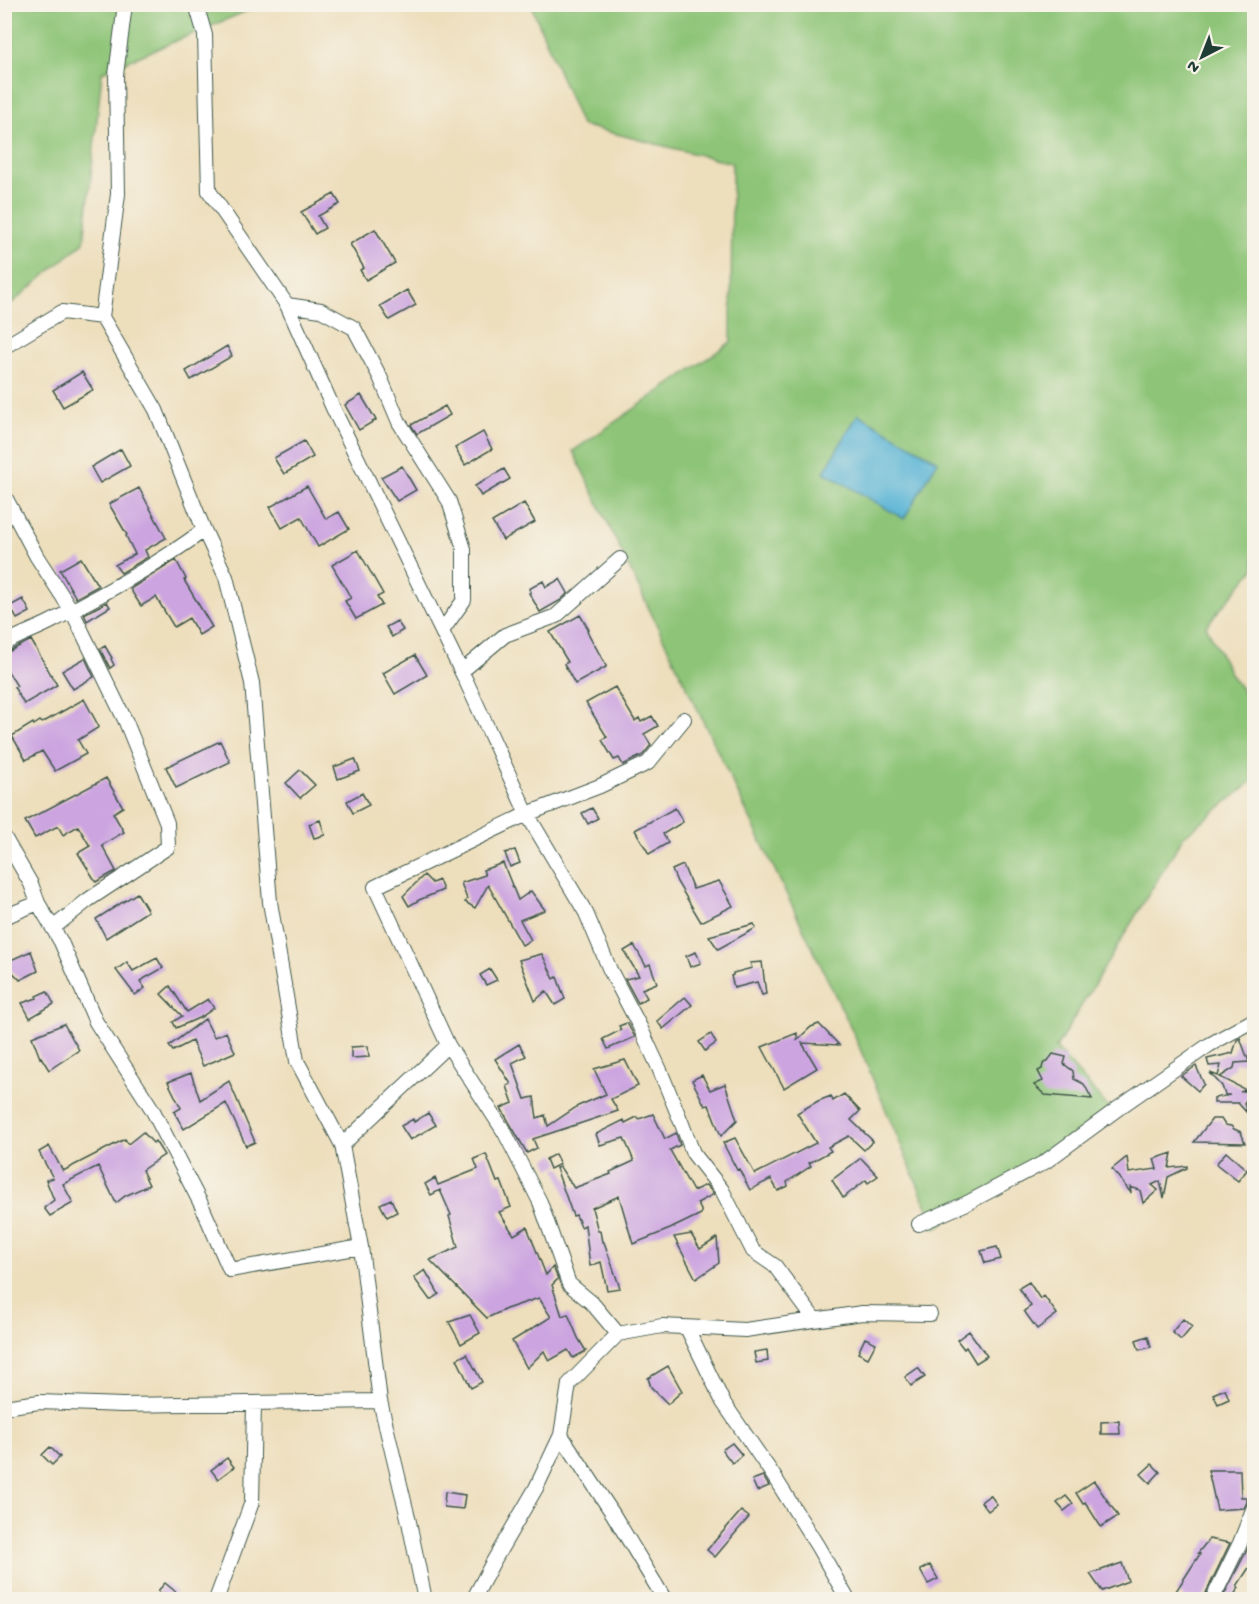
<svg xmlns="http://www.w3.org/2000/svg" width="1259" height="1604" font-family="'Gochi Hand',sans-serif">
  <rect width="100%" height="100%" fill="#f7f3e8"/>
  <filter id="ink" filterUnits="userSpaceOnUse"><feTurbulence type="fractalNoise" baseFrequency=".0167" numOctaves="2"/><feDisplacementMap in="SourceGraphic" scale="12" xChannelSelector="R" yChannelSelector="G"/><feConvolveMatrix kernelMatrix="1 2 1 2 8 2 1 2 1" color-interpolation-filters="sRGB"/></filter>
  <filter id="wash" filterUnits="userSpaceOnUse"><feTurbulence type="fractalNoise" baseFrequency=".008" numOctaves="4" result="noise"/><feDisplacementMap in="SourceGraphic" scale="24" xChannelSelector="R" yChannelSelector="G"/><feGaussianBlur stdDeviation="1.35" result="paint"/><feColorMatrix in="noise" values="0 0 0 0 0 0 0 0 0 0 0 0 0 0 0 0 0 1.4 0 .05"/><feComposite in="paint" operator="in"/></filter>
  <g filter="url(#wash)">
    <rect width="100%" height="100%" fill="#eddebc"/>
    <!-- green -->
    <path fill="#8dc477" stroke="#568056" stroke-width="1.5" d="M5,5H261L102,72L84,242L5,309Z
      M531,5H1254V569L1206,626L1231,675L1254,707V780L1183,837L1056,1048L1111,1110L1007,1183L936,1228L852,1030L573,451L731,342L732,163L581,125Z"/>
    <!-- water -->
    <path fill="#57b3d5" stroke="#3b7884" stroke-width="1.5" d="M858,414L938,461L904,519L824,472Z"/>
    <g id="blocks">
      <!-- building -->
      <path fill="#cca5e0" d="M334,194L340,204L318,216L325,228L315,234L301,212Z
        M375,229L395,263L366,280L360,270L364,268L350,244Z
        M407,290L416,305L389,320L380,306Z
        M227,346L232,356L191,380L186,371Z
        M82,372L93,390L63,407L53,390Z
        M361,395L376,420L359,430L345,405Z
        M445,406L450,415L417,434L411,425Z
        M483,432L492,449L465,465L455,448Z
        M304,441L313,457L284,474L274,458Z
        M121,449L130,466L100,483L91,467Z
        M402,466L416,490L397,501L381,477Z
        M504,469L510,479L481,496L475,486Z
        M307,486L326,519L339,512L349,529L318,547L301,517L282,528L270,507Z
        M139,488L166,538L145,550L148,557L121,573L115,565L135,554L126,536L127,535L109,504Z
        M524,503L535,522L503,540L492,522Z
        M358,550L383,594L377,597L382,605L356,619L345,601L351,598L332,565Z
        M81,558L98,586L76,598L60,570Z
        M176,560L186,579L184,580L212,627L199,635L189,618L174,627L156,597L141,606L130,589Z
        M560,579L568,593L561,600L540,612L529,593L531,592L529,589L543,581L546,587Z
        M23,599L30,612L17,619L10,606Z
        M107,602L110,607L87,621L84,614Z
        M580,615L589,630L587,631L606,666V667L575,684L564,664L568,662L550,632Z
        M397,621L403,630L392,637L386,627Z
        M31,640L57,685L24,704L14,687L17,686L4,665V654Z
        M105,646L112,658L111,659L114,665L110,668L100,649Z
        M415,655L427,675L395,694L383,673Z
        M85,658L94,677L73,689L62,671Z
        M615,687L635,721L639,718L641,722L652,716L658,726L644,734L651,745L643,755L623,765L619,758L614,760L602,740L607,737L586,703Z
        M84,699L99,727L78,740L86,754L55,771L42,751L26,760L12,736L33,723L34,725L40,721L42,723Z
        M220,741L230,762L176,788L166,767Z
        M355,759L360,771L338,779L334,767Z
        M300,770L315,785L300,798L286,783Z
        M106,778L123,807L113,813L124,832L102,845L116,871L96,882L78,853L90,846L78,826L63,835L58,826L35,838L25,821Z
        M362,793L369,805L353,813L347,801Z
        M592,808L598,818L588,824L582,813Z
        M675,808L683,822L663,834L668,843L649,854L635,830Z
        M320,820L325,835L314,838L309,824Z
        M515,850L520,863L510,867L505,853Z
        M503,863L518,900L531,891L545,910L520,920L531,940L522,945L488,885L475,908L465,902L467,899L461,883L485,875L483,870Z
        M683,865L693,889L719,881L733,906L701,922L677,882L672,870Z
        M424,875L432,883L439,880L443,890L419,900L409,906L403,896Z
        M137,893L148,911L106,938L96,919Z
        M754,924L756,928L718,949L709,936Z
        M634,945L646,966L650,964L657,983L642,989L647,998L638,1003L625,979L639,976L624,951Z
        M31,951L38,971L20,980L4,963Z
        M696,952L701,963L690,967L686,956Z
        M542,954L554,979L557,977L565,999L555,1005L546,991L535,1001L519,960Z
        M157,958L163,968L140,981L145,988L135,995L116,970L127,962L133,971Z
        M762,962L766,994L762,995L757,982L734,988L731,976L733,975V973L752,968L750,963Z
        M490,969L497,980L486,985L480,975Z
        M170,986L187,1012L208,999L214,1008L201,1017L176,1028L173,1022L182,1016L161,994Z
        M47,991L54,1004L30,1018L22,1003L37,998L36,996Z
        M685,997L692,1005L663,1029L657,1021Z
        M205,1019L214,1037L226,1032L235,1052L203,1066L192,1041L173,1051L169,1046Z
        M627,1023L635,1037L608,1049L603,1039L621,1030L619,1026Z
        M64,1024L79,1050L49,1070L41,1057L40,1058L32,1037Z
        M819,1024L839,1045L802,1043L817,1068L784,1088L762,1047L797,1033V1040L811,1027Z
        M711,1034L716,1043L705,1051L699,1042Z
        M1240,1038L1249,1062L1235,1063L1234,1068L1220,1077L1246,1090L1240,1092L1254,1089L1244,1103L1247,1113L1238,1103H1214V1098L1230,1095H1225L1222,1086L1210,1073L1218,1076L1221,1065L1209,1066L1207,1059L1233,1053L1237,1040Z
        M519,1044L526,1056L512,1063L525,1099L534,1097L537,1118L545,1115L548,1126L578,1106L606,1094L594,1069L625,1060L638,1086L611,1099L618,1111L533,1139L537,1148L527,1153L501,1108L513,1103L507,1086L511,1084L495,1059Z
        M368,1046L369,1057L351,1058V1047Z
        M1053,1054L1066,1057L1064,1064L1073,1071L1074,1079L1084,1084L1092,1099L1045,1095L1034,1085L1043,1081L1038,1071L1042,1069L1043,1064L1047,1062Z
        M1196,1066L1204,1084L1198,1091L1181,1076Z
        M191,1073L200,1100L229,1081L255,1142L246,1146L226,1103L184,1129L174,1112L181,1108L168,1082Z
        M702,1075L710,1090L725,1084L737,1120L721,1136L709,1105L705,1106L692,1080Z
        M844,1094L860,1111L851,1120L873,1141L864,1150L849,1136L828,1147L831,1151L809,1163L811,1166L787,1182L788,1186L778,1191L771,1179L750,1190L739,1169L737,1170L723,1143L735,1138L755,1174L816,1143L797,1113L818,1101L831,1096L833,1101Z
        M428,1113L436,1125L410,1140L401,1126L413,1119L414,1122Z
        M653,1114L665,1139L676,1133L680,1145L670,1150L693,1191L706,1185L714,1194L697,1203L701,1210V1214L670,1229L633,1244L619,1196L592,1208L598,1231H600L602,1242H604L620,1288L607,1290L601,1262L590,1266L585,1225L581,1227L576,1215L573,1216L556,1168L560,1167L574,1188L611,1174L610,1172L634,1161L624,1138L600,1145L596,1134L624,1120L625,1123L637,1117L639,1119Z
        M1212,1119H1221L1225,1125L1231,1126L1234,1129L1241,1132L1245,1143L1194,1142Z
        M143,1132L153,1143L155,1141L164,1155L142,1170L149,1185L125,1196L116,1203L98,1166L63,1184L73,1203L50,1216L44,1208L54,1200L46,1180L53,1178L39,1152L49,1146L63,1171L125,1139L128,1144Z
        M1226,1152L1247,1170L1238,1181L1216,1164Z
        M1172,1153L1169,1168L1187,1166V1168L1168,1177L1164,1198L1160,1181L1152,1185L1158,1190L1143,1203L1140,1190L1130,1187L1131,1193L1112,1169L1127,1157L1129,1173L1157,1169L1154,1159Z
        M486,1154L497,1182L501,1181L511,1207L499,1212L514,1235L527,1227L546,1275L553,1267L558,1279L552,1285L562,1316L568,1314L578,1338L586,1351L573,1358L568,1350L549,1361L544,1351L527,1368L512,1341L551,1317L539,1298L506,1309L487,1318L430,1260L458,1247L449,1216L451,1215L440,1190L431,1195L425,1184L435,1178L438,1185L478,1169L474,1159Z
        M555,1154L560,1164L550,1169L546,1159Z
        M861,1158L878,1176L868,1183L866,1180L843,1198L832,1180Z
        M391,1199L397,1212L387,1217L380,1204Z
        M691,1234L700,1249L717,1238L719,1263L696,1279L674,1237Z
        M997,1247L1001,1259L985,1263L981,1251Z
        M425,1270L439,1294L430,1300L414,1278Z
        M1029,1282L1040,1299L1044,1296L1057,1314L1037,1329L1024,1311L1031,1306L1019,1288Z
        M470,1315L480,1333L461,1344L449,1322Z
        M1183,1319L1192,1327L1181,1340L1172,1332Z
        M969,1331L987,1356L976,1363L966,1347L964,1349L957,1340Z
        M1148,1336L1151,1347L1139,1350L1136,1340Z
        M865,1338L876,1343L868,1358L858,1353Z
        M767,1350L768,1361L756,1363L754,1352Z
        M467,1354L482,1382L471,1388L457,1359Z
        M668,1366L682,1391L668,1404L651,1387L648,1378Z
        M918,1368L925,1377L911,1386L905,1377Z
        M1225,1389L1229,1399L1218,1404L1213,1394Z
        M1119,1421L1120,1434H1101V1422Z
        M732,1443L742,1455L732,1463L722,1450Z
        M50,1447L60,1457L52,1465L42,1455Z
        M227,1458L234,1467L218,1479L211,1470Z
        M1152,1464L1160,1472L1150,1483L1141,1474Z
        M1208,1470H1240L1241,1497H1246L1247,1502L1244,1508L1217,1510Z
        M763,1476L769,1486L757,1491L752,1480Z
        M1094,1481L1118,1516L1101,1527L1085,1502L1083,1504L1076,1493Z
        M445,1492L465,1495L463,1509L444,1507Z
        M990,1495L997,1504L988,1511L981,1502Z
        M1066,1496L1073,1504L1064,1511L1057,1503Z
        M741,1511L749,1517L715,1557L707,1550Z
        M1209,1539L1230,1543L1203,1599H1186L1176,1591L1200,1554L1198,1553Z
        M1248,1548L1254,1553V1560L1237,1586L1239,1588L1235,1593L1243,1599H1222Z
        M1122,1563L1128,1581L1102,1591L1090,1574Z
        M930,1565L938,1579L928,1584L920,1570Z
        M165,1583L176,1592L169,1599L158,1591Z"/>
    </g>
  </g>
  <g filter="url(#ink)">
    <use href="#blocks" fill-opacity="0" stroke="#3e5548" stroke-width="1.5"/>
    <g fill="none" stroke-linecap="round" stroke-linejoin="round">
      <!-- minor casing -->
      <g stroke="#3e5548" stroke-width="16">
        <path id="minor" d="M125,4L116,75L118,194L102,317L156,410L204,530L226,577L252,683L270,902L297,1061L342,1145L361,1247L380,1401L409,1522L425,1600
          M196,4L205,35L209,191L287,305L333,408L467,683L527,814L586,913L610,970L640,1027L659,1068L682,1124L693,1153L722,1190L753,1251L775,1266L815,1320
          M287,305L321,310L354,328L380,377L399,422L449,501L464,549V600L442,631
          M4,347L62,312L102,317
          M4,495L37,557L72,611L126,722L167,823L168,847L88,900L53,928
          M4,644C20,634 38,629 54,620C105,593 157,565 204,530
          M462,671L505,635L556,616L620,559
          M4,837L31,884L38,903L61,942L96,1022L152,1109L201,1204L230,1270L361,1247
          M4,917L38,903
          M342,1145L448,1045
          M919,1224L967,1203L1045,1162L1120,1107L1209,1045L1254,1020
          M687,1328L723,1402L773,1475L818,1547L848,1600
          M618,1334L592,1303L569,1284L540,1202L505,1133L448,1045L375,887L527,814L600,786L648,763L684,719
          M4,1407L39,1402L123,1405L380,1401
          M561,1435L613,1514L665,1600
          M216,1600L252,1502L254,1404
          M473,1600L493,1562L536,1488L561,1435L569,1384L618,1334L662,1326L745,1330L862,1313L930,1314
          M1212,1600L1240,1543L1254,1507"/>
      </g>
      <!-- minor -->
      <use href="#minor" stroke="#fff" stroke-width="14"/>
    </g>
  </g>
  <!-- margin -->
  <rect width="1259" height="1604" fill="none" stroke="#f7f3e8" stroke-width="24"/>
  <!-- north arrow -->
  <g transform="translate(1202 57) rotate(222)" stroke="#f7f3e8" stroke-width="4.5" paint-order="stroke">
  <path d="M0-4.5L10 22L0 15L-10 22Z" fill="#1f3d34"/>
  <text y="-9" font-size="16" font-weight="bold" text-anchor="middle" fill="#1f3d34">N</text>
  </g>
</svg>
